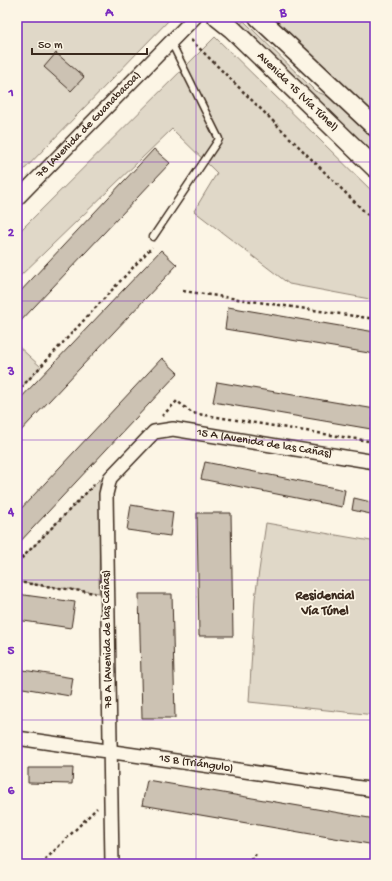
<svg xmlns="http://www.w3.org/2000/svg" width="392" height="881" font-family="'Gochi Hand',sans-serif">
  <rect width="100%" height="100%" fill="#fcf5e5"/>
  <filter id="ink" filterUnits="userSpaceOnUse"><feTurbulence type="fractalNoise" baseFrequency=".025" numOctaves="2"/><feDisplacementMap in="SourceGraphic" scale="8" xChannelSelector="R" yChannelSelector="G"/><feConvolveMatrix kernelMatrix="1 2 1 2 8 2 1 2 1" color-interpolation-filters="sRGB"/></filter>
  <g filter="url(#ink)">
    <!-- green -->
    <path fill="#e0d8c8" stroke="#8e8173" d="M17,17H172L17,177Z
      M265,17H375V119Z
      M244,21L315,91L330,97L375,141V156L240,24Z
      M215,37L375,194V300L289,284L194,211L217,173L172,129L17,279V234Z
      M17,345L41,367L17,392Z
      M100,479L99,593L17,582V563Z
      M266,523L371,541L375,545V715L249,702L255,598Z"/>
    <!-- building -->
    <path fill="#ccc2b3" stroke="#3b2a1e" d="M56,53L84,77L71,91L44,67Z
      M154,149L170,163L17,325V295Z
      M161,250L177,265L17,435V402Z
      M228,307L375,332V354L225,329Z
      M162,358L178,373L17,545V513Z
      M217,382L375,409L371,429L213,402Z
      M205,462L345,490L342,507L201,479Z
      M354,498L375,503V515L352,510Z
      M131,505L173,512L170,536L127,530Z
      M197,513H231L233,636H199Z
      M17,594L75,602L71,628L17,620Z
      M139,594H172L175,718H142Z
      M17,669L73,678L70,696L17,687Z
      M28,768H73L72,784L28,783Z
      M147,780L375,819V845L142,805Z"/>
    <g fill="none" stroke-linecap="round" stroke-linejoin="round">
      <!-- service casing -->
      <g stroke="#3b2a1e" stroke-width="9">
        <path id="service" d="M153,237L219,139L171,42"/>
      </g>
      <!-- minor casing -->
      <g stroke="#3b2a1e" stroke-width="16">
        <g id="minor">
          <path id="s1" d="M17,199L195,17"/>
          <path id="s2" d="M17,738L375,790"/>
          <path id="s3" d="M112,864L106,494L110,478L154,432L173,429L375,462"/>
        </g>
      </g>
      <!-- secondary casing -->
      <g stroke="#3b2a1e" stroke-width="21">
        <g id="secondary">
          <path id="s4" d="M217,17L232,29L375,168"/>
          <path d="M258,17L375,127"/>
        </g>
      </g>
      <!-- path -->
      <path stroke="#3b2a1e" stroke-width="2.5" stroke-dasharray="3 3" stroke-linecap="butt" d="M191,40L375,222
        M183,291L375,319
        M17,392L152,247
        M162,416L177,401L192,413L375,442
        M17,563L94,485
        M17,582L95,593
        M41,864L97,808
        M246,864L256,854"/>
      <!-- service -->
      <use href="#service" stroke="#fcf5e5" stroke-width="6"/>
      <!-- minor -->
      <use href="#minor" stroke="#fcf5e5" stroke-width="13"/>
      <!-- secondary -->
      <use href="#secondary" stroke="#fcf5e5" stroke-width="18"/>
    </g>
  </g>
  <!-- grid -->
  <path fill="none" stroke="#7b2cbf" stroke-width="1" stroke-opacity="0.55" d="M196,17V864M17,162H375M17,301H375M17,440H375M17,580H375M17,720H375"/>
  <g text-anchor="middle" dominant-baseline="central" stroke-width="3.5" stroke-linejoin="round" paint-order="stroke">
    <!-- street labels -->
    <g font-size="12" fill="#3b2a1e" stroke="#fcf5e5">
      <text stroke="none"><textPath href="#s4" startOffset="110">Avenida 15 (Vía Túnel)</textPath></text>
      <text stroke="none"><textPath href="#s1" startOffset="103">78 (Avenida de Guanabacoa)</textPath></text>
      <text stroke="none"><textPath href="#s3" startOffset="562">15 A (Avenida de las Cañas)</textPath></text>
      <text transform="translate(108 639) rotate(-91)">78 A (Avenida de las Cañas)</text>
      <text stroke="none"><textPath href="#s2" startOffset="181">15 B (Triángulo)</textPath></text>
    </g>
    <!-- neighbourhood labels -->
    <g font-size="13" font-weight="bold" fill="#3b2a1e" stroke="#fcf5e5">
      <text x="325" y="596">Residencial<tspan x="325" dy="15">Vía Túnel</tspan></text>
    </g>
  </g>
  <!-- margin -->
  <rect width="392" height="881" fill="none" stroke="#fcf5e5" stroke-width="44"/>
  <!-- scale -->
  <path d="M32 48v6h115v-6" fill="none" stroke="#3b2a1e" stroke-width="2"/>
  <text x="38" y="48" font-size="12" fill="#3b2a1e" stroke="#fcf5e5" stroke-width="3" paint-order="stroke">50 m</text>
  <rect x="22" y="22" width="348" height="837" fill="none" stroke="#7b2cbf" stroke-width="1.5"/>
  <g font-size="13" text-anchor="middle" font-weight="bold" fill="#7b2cbf">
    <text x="109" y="16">A</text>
    <text x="283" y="16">B</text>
    <text x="11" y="96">1</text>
    <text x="11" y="236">2</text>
    <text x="11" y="375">3</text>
    <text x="11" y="515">4</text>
    <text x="11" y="654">5</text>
    <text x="11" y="794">6</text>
  </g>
</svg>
